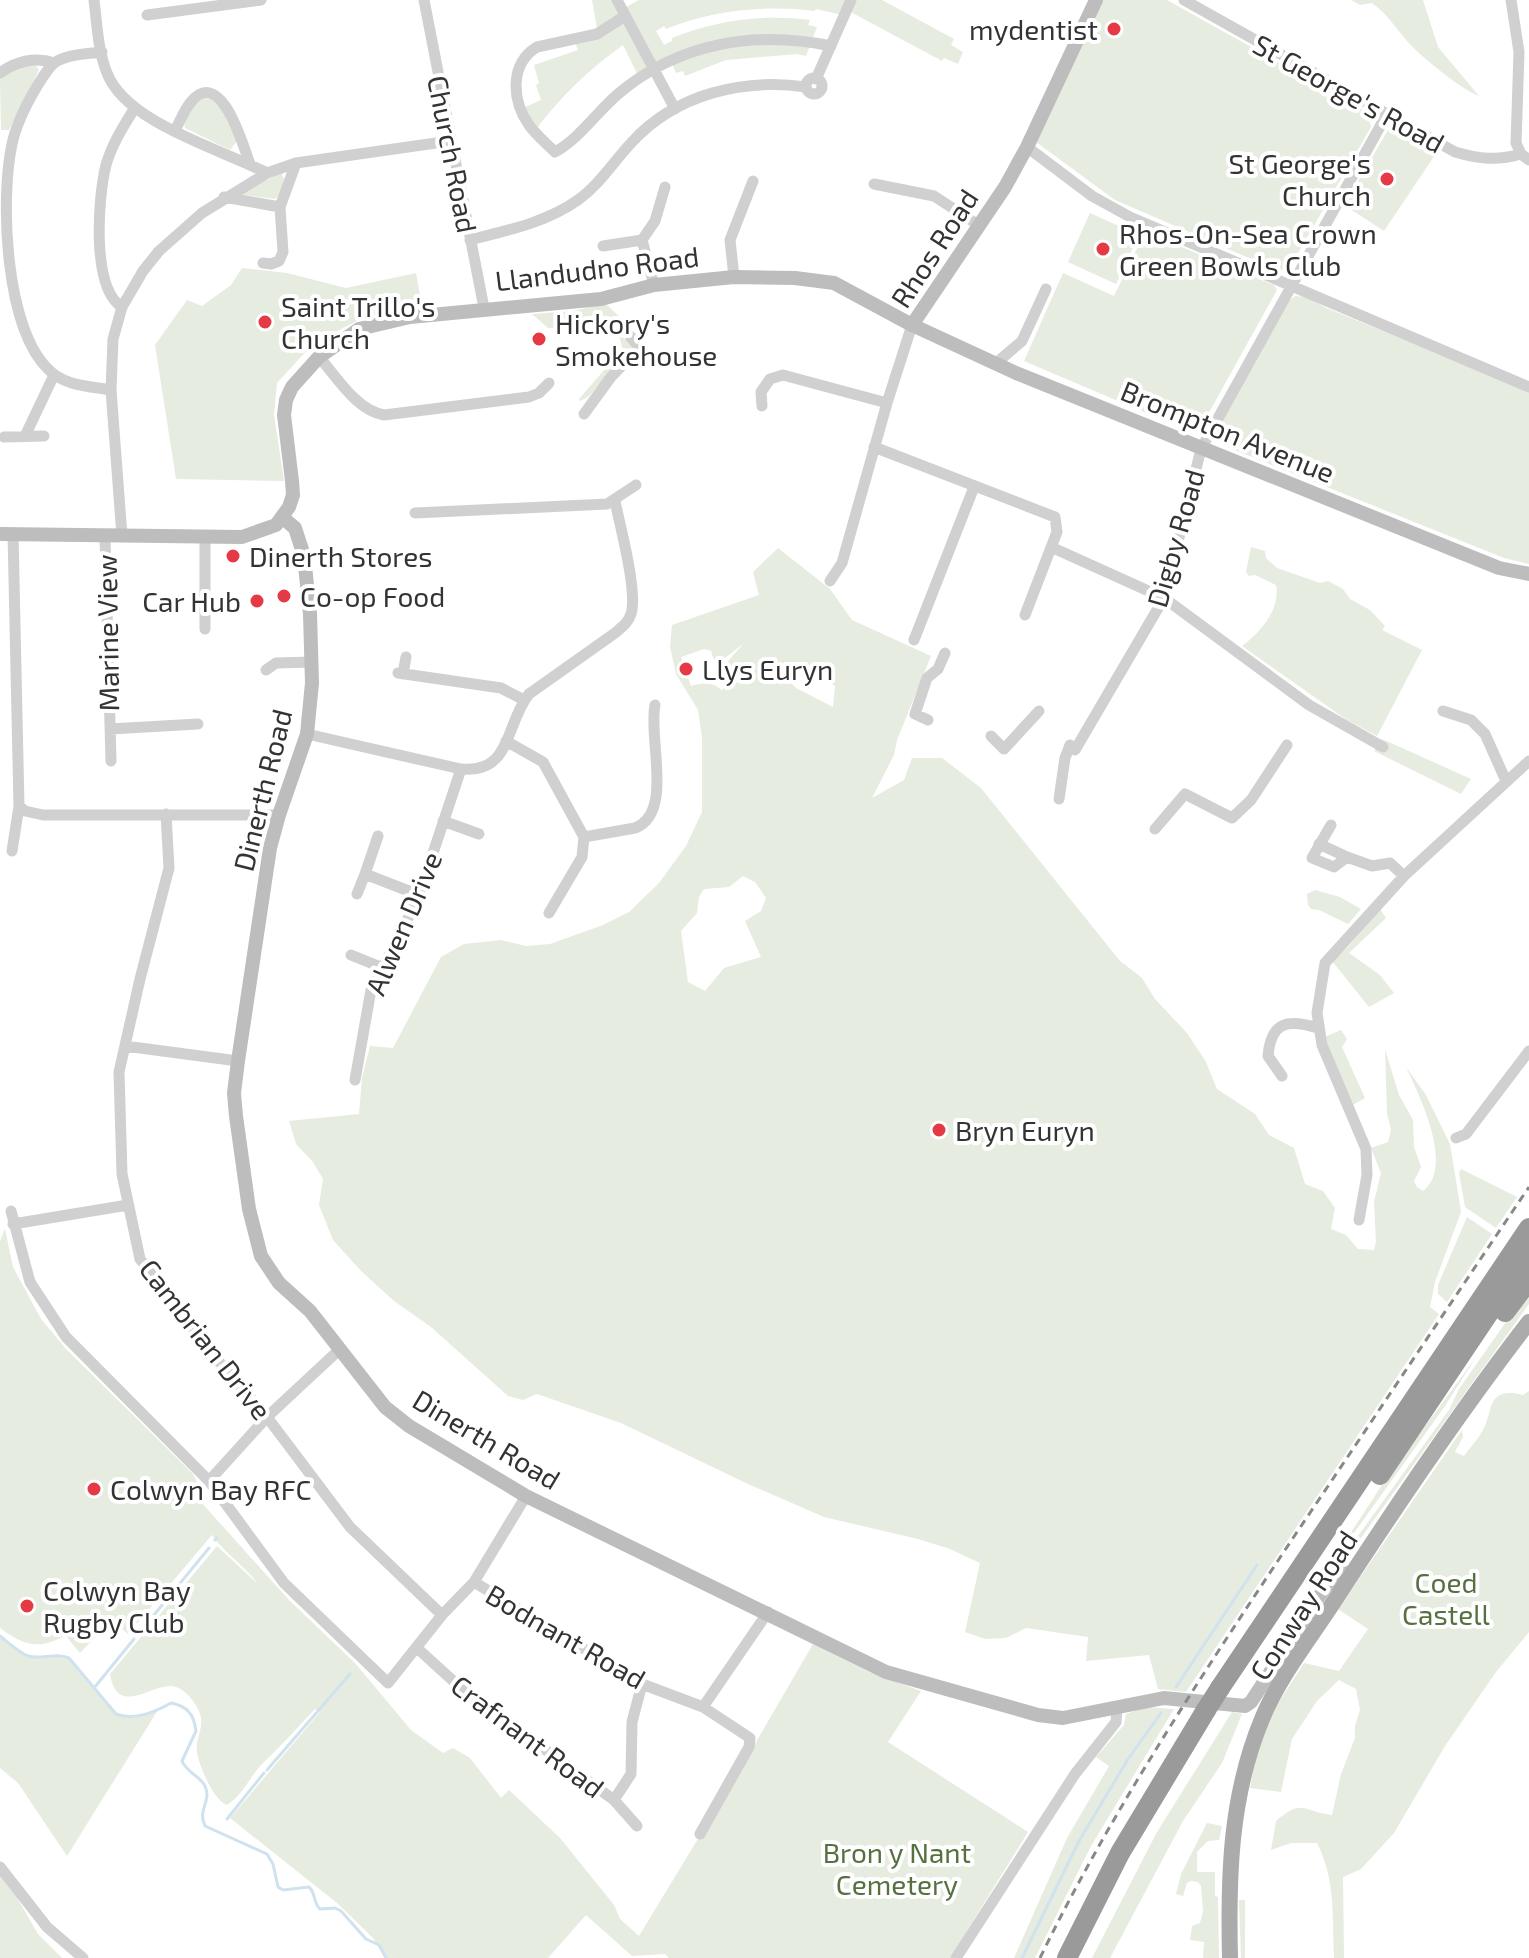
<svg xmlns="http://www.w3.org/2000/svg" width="1529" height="1958" font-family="'Exo 2',sans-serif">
  <rect width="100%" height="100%" fill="#fff"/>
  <!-- green -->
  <path fill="#e6ecdf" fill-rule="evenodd" d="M592,0H617L622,9L639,0H882L954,39L951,45L963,52L958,64L944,58L942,61L847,10L843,15L816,9L814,11C764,5 713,10 666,29L664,26L656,31L664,45L672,41V38C716,20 762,14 810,20L808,25L817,27L806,56L797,54L726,60L685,76L683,71L676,73L671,61L639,77L623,45C588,70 560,97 534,132L521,109L541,100L536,85L539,83L534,65L578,50L575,42L597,28Z
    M1103,0H1167L1367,112L1371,127L1290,267L1279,271L1115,200L1036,142Z
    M1351,0H1423L1438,47L1479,96C1462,90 1419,55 1407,41C1395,27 1388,15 1372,3L1360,5Z
    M35,64L39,70L9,130H1L0,79L5,73Z
    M204,98L217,100L237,141L230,150L185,128L184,123L195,101Z
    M1388,130L1401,133L1437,152L1384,231L1344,205Z
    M281,173L284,179L279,196L275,199L237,194Z
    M1090,213L1139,235L1116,284L1068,262Z
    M1145,232L1274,285L1277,290L1202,425L1193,433L1024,361L1063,273L1114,296Z
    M242,268L287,273L346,288L416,273L422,306C374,315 350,317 312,350L309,348L277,383L274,415L284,481L176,479L155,345L187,300L202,306L231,285Z
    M1295,296L1307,297L1324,307L1529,391V564L1504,558L1232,449L1217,439L1216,431L1285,304Z
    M605,303L620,317L610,327L600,319L573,337L563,328H548L532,314L574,311Z
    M619,336L627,340L633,348L588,397L580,401L579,399L605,369L589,350L592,348L609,365L623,350Z
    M1251,547L1265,551L1266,558L1277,568L1320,583L1328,581L1343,589L1350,599L1370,610L1385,626L1382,630L1422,650L1377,736L1347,720L1242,646C1260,633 1281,609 1276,585L1255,575L1249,576L1246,572Z
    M778,548L830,589L852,620L931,656L897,740L894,755L872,798L904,780L912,758H942L981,788L1120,961L1142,978L1155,999L1187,1033L1206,1062L1217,1089L1255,1114L1269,1135L1294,1148L1305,1184L1323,1191L1335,1208L1331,1229L1346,1235L1358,1249L1374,1250L1376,1242L1374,1202L1381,1173L1371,1148L1388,1142L1391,1130L1387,1113L1385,1049L1399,1095L1413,1120L1414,1147L1421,1167L1414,1181L1417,1187L1423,1191C1455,1166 1419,1095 1406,1067L1426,1095L1450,1144L1461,1212L1435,1282L1430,1307L1439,1314L1186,1692L1158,1689L1149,1655L1086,1661L1088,1637L1026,1628L1006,1638L985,1639L965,1632L980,1563L950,1549L918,1539L824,1517L748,1484L621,1423L537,1394L523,1400L508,1396L431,1327L394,1301L361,1271L333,1240L319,1205L323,1179L313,1162L296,1144L289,1121L359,1114L362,1078L370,1046L393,1048L441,957L464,944L501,940L526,946L550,944L603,925L629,912L659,883L686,846L702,812V737L698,710L676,674L670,647L672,625L759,595L753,572ZM743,644L724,666L725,681L722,691C714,681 702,683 691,686L681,657L704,649L711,651L714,660L721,661ZM796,665L835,686L833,707L796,688L790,682L789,668ZM743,876L755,882L766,898L761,911L745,921L761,957L724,968L705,991L688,982L681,931L697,913L699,897L704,889L729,887Z
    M1382,739L1471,779L1461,794L1374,751Z
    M1315,890L1340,897L1361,909L1348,924L1319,910L1311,909L1308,905L1307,894Z
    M1380,909L1386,918L1349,953L1380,975L1394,993L1369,1007L1332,961L1347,948Z
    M1341,1030L1347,1039L1342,1047L1365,1098L1351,1106L1322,1038Z
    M1461,1169L1517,1197L1496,1228L1465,1207L1459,1173Z
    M1467,1217L1492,1234L1447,1302L1438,1294V1285Z
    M5,1229L13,1267L41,1319L67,1350L193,1474L197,1482L191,1491L289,1600L355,1663L411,1730L443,1753L453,1748L470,1758L501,1798L509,1790L560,1838L614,1905L620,1919L639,1936L738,1773L813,1644L869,1672L921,1691L888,1742L1028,1832L950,1958H669L665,1954L632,1956L586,1915L548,1958H386L373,1938L337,1903L230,1818L320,1712L315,1709C297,1728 280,1747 261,1765C249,1778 243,1795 227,1805C214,1801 199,1766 197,1752C195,1733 209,1725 195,1704C190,1696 182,1687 171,1686C150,1685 117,1717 110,1674L217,1546L258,1584C244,1565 224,1553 212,1535L128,1634L111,1620L80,1653L65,1635C40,1651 22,1645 0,1628V1241Z
    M1529,1289V1304L1356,1545L1342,1558L1449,1410L1459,1389Z
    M1476,1357L1445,1406L1339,1554L1337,1563L1323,1575L1382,1485Z
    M1529,1391V1632L1496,1672L1445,1746L1394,1833L1361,1869L1343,1877L1344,1958H1334C1332,1918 1336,1880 1317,1843H1291L1271,1850L1276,1821C1303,1798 1301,1811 1332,1815L1341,1774L1355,1738V1726L1360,1710L1356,1689L1339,1680L1317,1701L1292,1739L1281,1792L1250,1788L1258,1747L1275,1708L1304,1663L1339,1671L1368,1629L1338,1609L1462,1430L1463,1437L1455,1452L1464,1456C1470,1448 1478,1439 1483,1430C1494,1410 1486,1386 1523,1395Z
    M0,1636C9,1643 18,1652 28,1656C42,1660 55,1652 69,1658L116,1714C129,1720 144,1714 158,1710L67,1856L18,1783L0,1768Z
    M1146,1707L1174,1709L1091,1846L1035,1958H1014L1067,1838L1109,1766L1096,1757L1124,1725L1126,1714Z
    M1232,1712L1242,1714L1222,1763L1183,1821L1110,1958H1092L1157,1832Z
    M1207,1823L1222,1826L1219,1840L1208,1841L1197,1852V1872H1215V1896L1218,1897L1219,1958H1203L1204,1942L1190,1940L1192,1926L1200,1923L1203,1911L1201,1886L1198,1882L1191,1881L1187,1883L1183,1896L1176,1894L1181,1874Z
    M0,1868L38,1934L62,1958H0Z
    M1239,1900H1245V1958H1241Z"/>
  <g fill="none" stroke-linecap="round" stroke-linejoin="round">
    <!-- stream -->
    <path stroke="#cfe2ee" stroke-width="3" d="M215,1540L217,1538
      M140,1632L209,1548
      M0,1636C9,1643 18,1652 28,1656C42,1660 55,1652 69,1658L116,1714C134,1721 155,1712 171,1703C187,1706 194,1714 196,1731L182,1761C187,1773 199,1775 205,1786C212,1802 197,1809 205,1826L267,1854L273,1864L278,1887L283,1890L309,1887C316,1893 313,1903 320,1909L335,1908L341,1911L366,1939L379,1945L386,1958
      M1176,1687L1257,1565
      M94,1688L134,1639
      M267,1770L350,1674
      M227,1819L264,1773
      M1022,1958L1079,1841L1128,1759L1161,1713"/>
    <!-- street -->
    <path stroke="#d0d0d0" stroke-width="11" d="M94,0C97,24 98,51 107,73C126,123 221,149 267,173
      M424,0L484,308
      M617,0L675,109
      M1184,0L1455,152C1479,159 1497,161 1521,154
      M1511,0L1519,52L1516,143L1521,154L1529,160
      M147,15L261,0
      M625,16L597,34L537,47C509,64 512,101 529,125C536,135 546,143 555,152C580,138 596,113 618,94C678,43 755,30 831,46
      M102,52C87,54 67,54 54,63C47,69 41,80 36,88C26,105 16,125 12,144C0,200 5,327 48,369C64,386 89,386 111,390
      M0,73C15,62 35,56 54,63
      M806 86a8 8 0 1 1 16 0a8 8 0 1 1-16 0Z
      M816,79L851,0
      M175,131C179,122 184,111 190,103C221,64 243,146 250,164
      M1027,147L1092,196L1130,217L1529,387
      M874,184L934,196L980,226
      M224,197L280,207
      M470,240C508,230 545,223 578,200C600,184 614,161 632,142C676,94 743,78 806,87
      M603,246L642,240
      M263,263L271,264L279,261L283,252L280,207L296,163
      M734,277L730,240L753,181
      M654,285L642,240L655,221L665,187
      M122,307C91,288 98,197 106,165C112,144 123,127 134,109
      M630,336L646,356
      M319,357C337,377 356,410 384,415L529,397L539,393L549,383
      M995,364L1022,341L1046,289
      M762,406L761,392L770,379L783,375L887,403
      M584,414L611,377L640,347
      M25,436L54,375
      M4,437L44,436
      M874,447L1055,517L1057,532L1025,615
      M415,513L607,504L636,485
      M122,536L111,390L113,339L122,307L143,271L159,251L202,213L267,173L296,163L450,141
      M105,537L111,761
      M1051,547L1164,598L1309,705L1383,747
      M830,581L842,563L887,403L912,325
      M205,629V537
      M914,640L974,487
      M266,670L276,663L312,662
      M398,673L501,688L524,700
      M403,674L406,657
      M1443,711L1471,720L1485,734L1506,781
      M928,720L915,714L927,678L938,669L945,653
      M110,729L198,724
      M307,734L461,769C512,774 505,724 529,694L615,633C622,627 628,623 631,614C638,592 620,526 615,501
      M991,736L1004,749L1039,711
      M506,741L543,762L584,837L582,857L549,913
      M1075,750L1164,598L1201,449L1387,114
      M1059,799L1065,758L1070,745
      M19,806L25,811L43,815H279
      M166,814L169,868L140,979L119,1072L122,1174L140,1259L215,1357L267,1417L350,1527L442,1615
      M443,821L479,834
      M1155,829L1185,794L1232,818L1251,800L1287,745
      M378,836L365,874L419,895
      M584,837L635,828C674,813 648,739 655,705
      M1319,844L1347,857L1334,867L1312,858L1331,825
      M12,851L19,806L13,534
      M1347,857L1372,866L1390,863L1404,876
      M357,894L365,874
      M351,955L383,968
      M125,1046L238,1061
      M1282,1076L1268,1056C1271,1021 1288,1019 1318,1028
      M355,1080L371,990L417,901L461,769
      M1456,1138L1466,1134L1529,1051
      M11,1211L30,1282L66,1337L209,1481L284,1583L388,1683L442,1615L474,1582L526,1496
      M1359,1220L1367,1175L1366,1149L1322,1045L1317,1013L1325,963L1404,876L1529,761
      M13,1224L128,1205
      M209,1481L267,1417L340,1349
      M474,1582L642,1684L703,1707L750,1738L749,1747L700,1834
      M417,1648L462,1689L614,1800L637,1826
      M703,1707L768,1612
      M614,1800L631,1774L632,1722L642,1684
      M0,1867L47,1927L83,1958
      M956,1958L1075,1774L1116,1722L1117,1709"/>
    <!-- secondary -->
    <path stroke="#bdbdbd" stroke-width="14" d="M912,325L1005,187L1027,147L1096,0
      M283,518L295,528L304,556L310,614L312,683L307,734L279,815L270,848L238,1061L234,1093L236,1116L249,1209L261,1256L279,1283L310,1311L385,1407L409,1426L526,1496L886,1672L1038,1715L1063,1718L1164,1698L1245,1706L1251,1702L1326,1586L1337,1577L1353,1571
      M0,534L242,537L276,525L289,507L293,495L292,481L284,415L286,400L292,387L319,357L359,329L410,317L601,299L654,285L734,277L795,278L834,283L912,325L1016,373L1499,568L1529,574"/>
    <!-- primary -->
    <path stroke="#ababab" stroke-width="16" d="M1230,1958C1228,1876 1230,1796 1262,1719C1279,1677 1310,1639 1335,1600C1396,1506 1460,1411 1529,1322"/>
    <!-- highway -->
    <path stroke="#9a9a9a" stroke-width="20" d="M1505,1312L1529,1280
      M1380,1475L1529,1253
      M1220,1688L1529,1228
      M1067,1958L1120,1853L1206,1710"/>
    <!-- rail -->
    <path stroke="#888" stroke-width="3" stroke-dasharray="8 6" stroke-linecap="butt" d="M1040,1958C1112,1810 1202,1675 1293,1538C1372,1421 1450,1304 1529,1187"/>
    <!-- highway-bridge -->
    <path stroke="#9a9a9a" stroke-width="20" d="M1206,1710L1220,1688"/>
  </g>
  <!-- markers -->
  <g fill="#e63946" stroke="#fff" stroke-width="3">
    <circle cx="1114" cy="29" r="8"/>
    <circle cx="1387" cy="179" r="8"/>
    <circle cx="1103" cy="249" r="8"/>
    <circle cx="265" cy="322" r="8"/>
    <circle cx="539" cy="339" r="8"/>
    <circle cx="233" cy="556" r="8"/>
    <circle cx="284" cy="596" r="8"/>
    <circle cx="257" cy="601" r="8"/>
    <circle cx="686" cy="669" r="8"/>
    <circle cx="939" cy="1130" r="8"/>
    <circle cx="94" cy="1489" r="8"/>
    <circle cx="27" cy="1606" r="8"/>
  </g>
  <g text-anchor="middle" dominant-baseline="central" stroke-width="8" stroke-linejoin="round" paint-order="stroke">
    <!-- poi labels -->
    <g font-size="28" fill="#333" stroke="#fff" text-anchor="start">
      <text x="1098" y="29" text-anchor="end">mydentist</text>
      <text x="1371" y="163" text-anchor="end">St George's<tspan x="1371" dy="32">Church</tspan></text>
      <text x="1119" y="233">Rhos-On-Sea Crown<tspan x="1119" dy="32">Green Bowls Club</tspan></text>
      <text x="281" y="306">Saint Trillo's<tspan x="281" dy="32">Church</tspan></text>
      <text x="555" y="323">Hickory's<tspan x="555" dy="32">Smokehouse</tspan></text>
      <text x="249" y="556">Dinerth Stores</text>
      <text x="300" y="596">Co-op Food</text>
      <text x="241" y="601" text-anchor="end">Car Hub</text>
      <text x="702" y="669">Llys Euryn</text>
      <text x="955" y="1130">Bryn Euryn</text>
      <text x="110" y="1489">Colwyn Bay RFC</text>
      <text x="43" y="1590">Colwyn Bay<tspan x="43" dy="32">Rugby Club</tspan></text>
    </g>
    <!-- street labels -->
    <g font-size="28" fill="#333" stroke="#fff">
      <text transform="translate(1349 93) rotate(29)">St George's Road</text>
      <text transform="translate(453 154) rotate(79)">Church Road</text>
      <text transform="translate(934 248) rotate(-57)">Rhos Road</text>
      <text transform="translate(597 268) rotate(-7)">Llandudno Road</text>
      <text transform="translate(1228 431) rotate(22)">Brompton Avenue</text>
      <text transform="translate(1175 538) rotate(-74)">Digby Road</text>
      <text transform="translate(107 633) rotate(-91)">Marine View</text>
      <text transform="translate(262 790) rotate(-76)">Dinerth Road</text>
      <text transform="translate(403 923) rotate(-67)">Alwen Drive</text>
      <text transform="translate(206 1339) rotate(52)">Cambrian Drive</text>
      <text transform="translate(487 1439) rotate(31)">Dinerth Road</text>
      <text transform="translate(1303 1605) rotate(-57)">Conway Road</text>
      <text transform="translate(566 1636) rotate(30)">Bodnant Road</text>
      <text transform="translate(528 1736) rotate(37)">Crafnant Road</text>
    </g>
    <!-- park labels -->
    <g font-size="28" fill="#56703f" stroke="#fff">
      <text x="1446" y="1582">Coed<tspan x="1446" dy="32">Castell</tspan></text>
      <text x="897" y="1852">Bron y Nant<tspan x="897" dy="32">Cemetery</tspan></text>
    </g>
  </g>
</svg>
